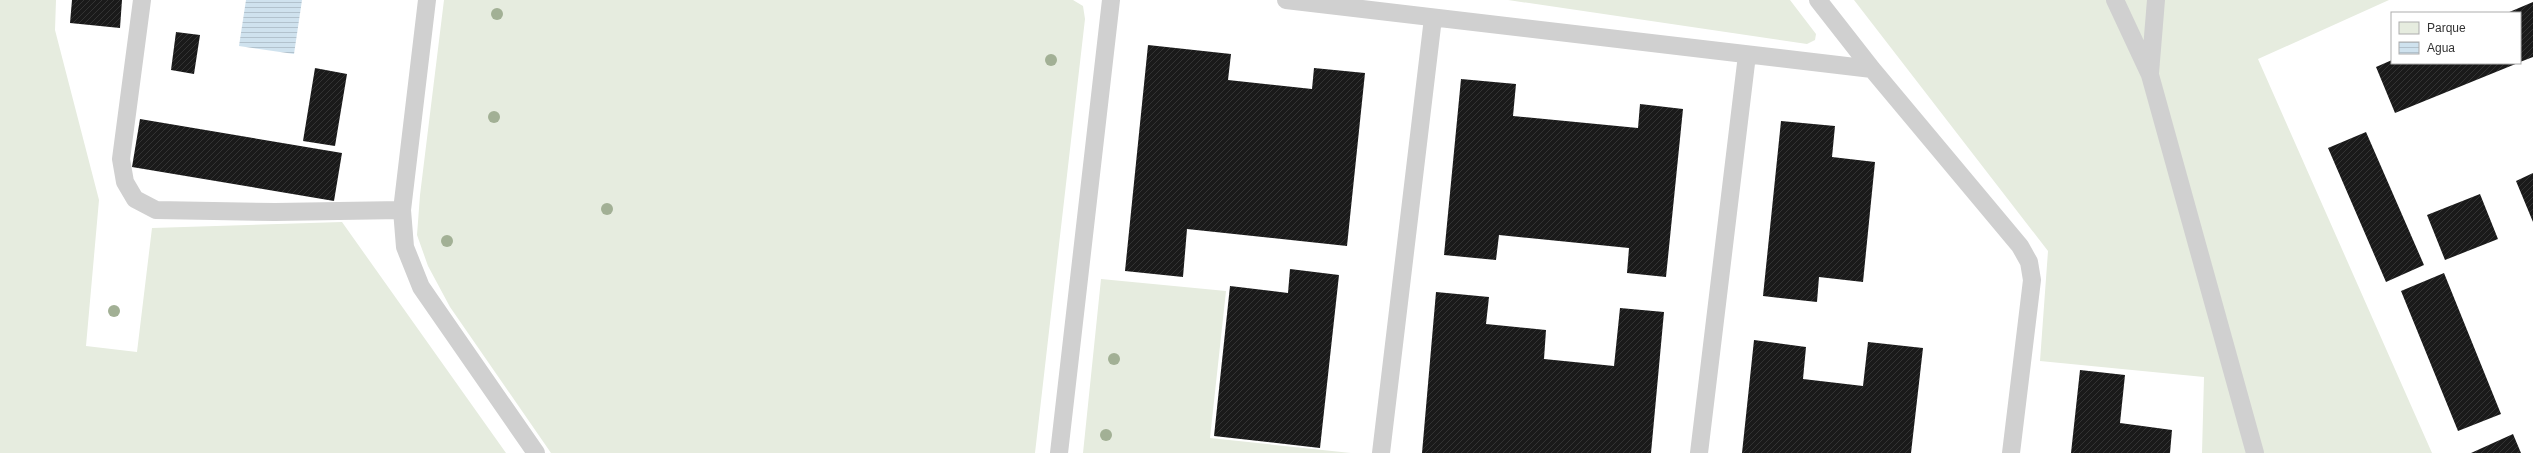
<svg xmlns="http://www.w3.org/2000/svg" width="2533" height="453" font-family="Arial,sans-serif">
  <defs>
    <pattern id="water-rules" width="6" height="5" patternUnits="userSpaceOnUse"><rect width="6" height="5" fill="#cfe2ee"/><path d="M0 2.5h6" fill="none" stroke="#b2c2cd"/></pattern>
    <pattern id="building-hatch" width="6" height="6" patternUnits="userSpaceOnUse"><rect width="6" height="6" fill="#1a1a1a"/><path d="M-1 1l2-2M0 6l6-6M5 7l2-2" fill="none" stroke="#333"/></pattern>
  </defs>
  <rect width="100%" height="100%" fill="#fff"/>
  <!-- green -->
  <path fill="#e6ecdf" d="M0,0H56L55,30L99,200L86,346L137,352L152,228L342,222L506,453H0Z
    M444,0H1073L1083,6L1085,19L1035,453H551L450,307L428,266L417,235L420,195Z
    M1508,0H1790L1816,34L1815,40L1807,44Z
    M1854,0H2389L2258,59L2432,453H2202L2204,377L2040,361L2048,251Z
    M1101,279L1226,291L1210,438L1351,453H1083Z"/>
  <!-- water -->
  <path fill="url(#water-rules)" d="M246,0H302L294,54L239,46Z"/>
  <!-- building -->
  <path fill="url(#building-hatch)" d="M72,0H122L120,28L70,23Z
    M2533,2V57L2520,62V13H2507Z
    M176,32L200,35L194,74L171,70Z
    M1148,45L1231,54L1228,80L1312,89L1314,68L1365,73L1347,246L1187,229L1183,277L1125,271Z
    M2392,60V63H2518L2395,113L2376,67Z
    M315,68L347,74L335,146L303,141Z
    M1461,79L1516,84L1513,116L1638,128L1640,104L1683,109L1666,277L1627,273L1629,248L1499,235L1496,260L1444,255Z
    M140,119L342,153L334,201L132,167Z
    M1781,121L1835,126L1832,157L1875,162L1863,282L1819,277L1817,302L1763,296Z
    M2366,132L2424,265L2386,282L2328,148Z
    M2533,173V222L2516,181Z
    M2480,194L2498,239L2445,260L2427,215Z
    M1290,269L1339,275L1320,448L1214,436L1230,286L1288,293Z
    M2444,273L2501,414L2458,431L2401,291Z
    M1436,292L1489,297L1486,324L1546,330L1544,359L1614,366L1620,308L1664,312L1651,453H1422Z
    M1754,340L1806,347L1803,379L1863,386L1868,342L1923,348L1911,453H1742Z
    M2080,370L2125,375L2120,423L2172,430L2170,453H2071Z
    M2513,434L2521,453H2471Z"/>
  <g fill="none" stroke-linecap="round" stroke-linejoin="round">
    <!-- lane -->
    <path stroke="#d0d0d0" stroke-width="18" d="M142,0L121,159L125,182L135,199L156,210L275,212L402,210
      M427,0L402,210L405,247L421,287L536,453
      M1286,0L1872,69
      M1818,0L1872,69L2020,246L2029,262L2032,280L2011,453
      M2115,0L2150,75L2255,453
      M2150,73L2156,0
      M1059,453L1111,0
      M1381,453L1433,18
      M1699,453L1747,55"/>
  </g>
  <!-- trees -->
  <g fill="#a2b095">
    <circle cx="497" cy="14" r="6"/>
    <circle cx="1051" cy="60" r="6"/>
    <circle cx="494" cy="117" r="6"/>
    <circle cx="607" cy="209" r="6"/>
    <circle cx="447" cy="241" r="6"/>
    <circle cx="114" cy="311" r="6"/>
    <circle cx="1114" cy="359" r="6"/>
    <circle cx="1106" cy="435" r="6"/>
  </g>
  <!-- legend -->
  <rect x="2391" y="12" width="130" height="52" fill="#ffffff" stroke="#adadad"/>
  <rect x="2399" y="22" width="20" height="12" fill="#e6ecdf" stroke="#adadad"/>
  <text x="2427" y="32" font-size="12" fill="#333333">Parque</text>
  <rect x="2399" y="42" width="20" height="12" fill="url(#water-rules)" stroke="#adadad"/>
  <text x="2427" y="52" font-size="12" fill="#333333">Agua</text>
</svg>
